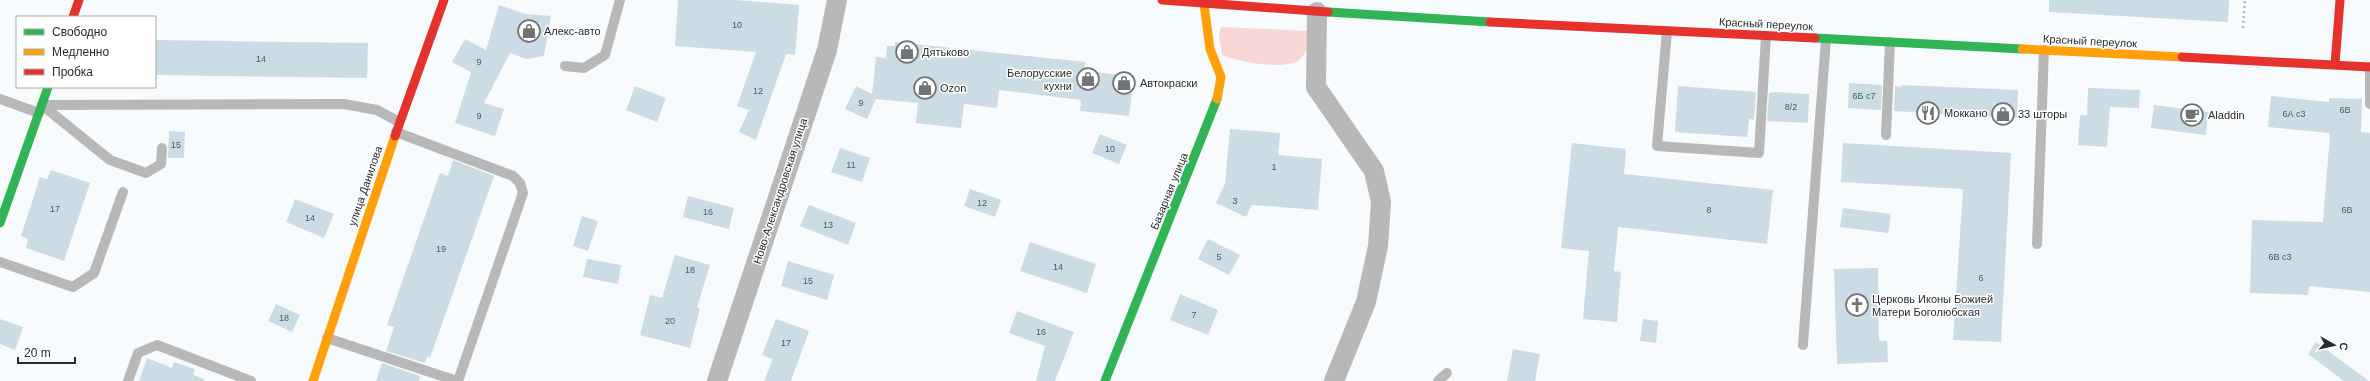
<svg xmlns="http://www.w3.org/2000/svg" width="2370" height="381" font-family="Helvetica,sans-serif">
  <rect width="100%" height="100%" fill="#f8fbfd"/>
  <!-- green -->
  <path fill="#f9d6d6" d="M1221,27L1308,31L1311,44C1307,49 1303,58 1298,61C1281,70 1239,62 1222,55L1219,35Z"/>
  <!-- building -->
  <path fill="#cbdce5" d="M678,0H735L799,5L795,55L786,54L756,140L739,132L749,110L737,106L756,52L675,46Z
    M2049,0H2229L2228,22L2049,12Z
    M499,5L525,14L551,16L544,56L526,59L510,53L484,103L504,109L495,136L455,123L471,72L452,62L465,39L486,50Z
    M155,40L368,43L367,78L155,75Z
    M895,42L1085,62L1084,71L1134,76L1129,116L1080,111L1081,100L999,90L997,108L964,104L961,128L916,123L918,103L876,99L867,119L845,109L856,86L872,94L876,57L886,58L887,46H895Z
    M1849,83L1882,85L1881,110L1848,108Z
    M1902,85L2018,90L2017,118L1894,111L1895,86L1902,87Z
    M635,86L666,98L657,122L626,110Z
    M1678,86L1756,92L1754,120L1749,119L1747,137L1675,132Z
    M2088,88L2140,90L2139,108L2110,107L2107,147L2078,145L2080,115H2087Z
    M1775,92L1809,94L1808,123L1767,121L1769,93Z
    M2271,96L2329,102V98L2362,99L2361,132L2370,133V292L2309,286L2308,295L2250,293L2252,220L2323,222L2330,133L2268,127Z
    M2154,105L2208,112L2206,135L2151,128Z
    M1230,129L1280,133L1278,155L1322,159L1318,210L1252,205L1246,217L1216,203L1225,184Z
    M169,131L185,132L184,158H168Z
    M1100,134L1127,145L1119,164L1092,153Z
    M1572,143L1626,149L1624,174L1773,190L1767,244L1618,227L1614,271L1621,272L1617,322L1583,319L1589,251L1561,248Z
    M1843,143L2011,153L2001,342L1953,340L1963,189L1841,182Z
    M840,148L870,158L862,182L831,172Z
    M453,160L494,176L430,358L427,356L425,363L386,351L394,327L387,325L440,173L448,176Z
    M51,170L90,183L64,261L26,248L28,239L21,236L40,177L47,179Z
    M970,189L1001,200L995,217L964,206Z
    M688,196L734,208L729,229L683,217Z
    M295,199L334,214L324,238L286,222Z
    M809,205L856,223L848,245L800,226Z
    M1843,208L1891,214L1888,233L1840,227Z
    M582,216L598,221L588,251L573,246Z
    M1208,239L1240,255L1229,275L1198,259Z
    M1030,242L1096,264L1087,293L1020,271Z
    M675,255L710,265L697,307L700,308L690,348L640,335L650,295L662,298Z
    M587,259L621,265L618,284L583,277Z
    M788,261L834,275L827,300L781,286Z
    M1878,268L1879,341H1887L1888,362L1837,364L1834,269Z
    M1180,294L1218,310L1208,335L1170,320Z
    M276,304L300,315L292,332L268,321Z
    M1017,311L1074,332L1055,381H1036L1045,346L1009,333Z
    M0,319L23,327L15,350L0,344Z
    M776,319L809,331L791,381H764L773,359L762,355Z
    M1643,319L1658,321L1656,343L1640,341Z
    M2316,342L2369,381H2344L2308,354Z
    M1513,349L1540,354L1535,381H1507Z
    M147,358L172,368L174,362L195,369L193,375L204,379V381H139Z
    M382,363L420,376L419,381H376Z"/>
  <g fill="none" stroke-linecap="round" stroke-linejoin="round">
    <!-- path -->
    <path stroke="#b5b5b6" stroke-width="2.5" stroke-dasharray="2 3" stroke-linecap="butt" d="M2243,28L2245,0"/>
    <!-- lane -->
    <path stroke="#b8b8b8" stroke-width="10" d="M1667,31L1657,146L1759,153L1766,36
      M565,66L584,68L605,55L620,0
      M2370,67V104
      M0,99L39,113
      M396,132L513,176L520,183L523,193L458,381
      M1886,135L1890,42
      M162,148L161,164L146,173L110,160L42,105L344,104L377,110L399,122
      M2037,244L2044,50
      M0,262L73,287L94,273L123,192
      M327,338L457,381
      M1803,345L1826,39
      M128,381L138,353L157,345L251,381
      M1438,381L1447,373"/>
    <!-- street -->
    <path stroke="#b8b8b8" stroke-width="20" d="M1317,12L1316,87L1374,171L1381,202L1378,246L1366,302L1334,381
      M717,381L827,50L837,0"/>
    <!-- fast -->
    <path stroke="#30b455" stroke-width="9" d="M1328,12L1490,22
      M1815,38L2022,49
      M0,223L48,87
      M1105,381L1217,99"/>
    <!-- slow -->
    <path stroke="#ff9f0a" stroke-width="9" d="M1204,4L1210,49L1221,77L1217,99
      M2022,49L2182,57
      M313,381L395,136"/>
    <!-- jam -->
    <path stroke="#e5322d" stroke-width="9" d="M1162,0L1328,12
      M73,17L79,0
      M1490,22L1815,38
      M2182,57L2370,67
      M2335,65L2340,0
      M395,136L444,0"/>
  </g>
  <!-- icons -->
  <defs>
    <g id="shop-ring" transform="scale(1.15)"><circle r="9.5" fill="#fff" stroke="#707476" stroke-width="1.5"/><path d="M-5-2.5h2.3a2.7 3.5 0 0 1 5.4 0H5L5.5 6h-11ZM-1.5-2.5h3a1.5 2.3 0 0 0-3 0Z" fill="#707476"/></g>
    <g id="restaurant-ring" transform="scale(1.15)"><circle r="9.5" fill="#fff" stroke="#707476" stroke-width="1.5"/><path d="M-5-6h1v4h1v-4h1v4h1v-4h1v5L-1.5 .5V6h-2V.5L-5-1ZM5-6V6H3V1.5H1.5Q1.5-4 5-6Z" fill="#707476"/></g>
    <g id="cafe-ring" transform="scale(1.15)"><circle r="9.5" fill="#fff" stroke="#707476" stroke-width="1.5"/><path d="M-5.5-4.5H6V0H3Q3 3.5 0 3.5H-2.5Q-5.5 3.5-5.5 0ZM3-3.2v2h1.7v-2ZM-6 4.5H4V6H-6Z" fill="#707476"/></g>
    <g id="church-ring" transform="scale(1.15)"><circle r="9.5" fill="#fff" stroke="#707476" stroke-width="1.5"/><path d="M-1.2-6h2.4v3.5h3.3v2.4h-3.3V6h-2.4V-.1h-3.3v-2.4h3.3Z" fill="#707476"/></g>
  </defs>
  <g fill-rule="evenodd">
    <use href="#shop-ring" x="529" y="31"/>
    <use href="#shop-ring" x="907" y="52"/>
    <use href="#shop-ring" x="1088" y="79"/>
    <use href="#shop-ring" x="1124" y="83"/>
    <use href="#shop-ring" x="925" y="88"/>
    <use href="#restaurant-ring" x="1928" y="113"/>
    <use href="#shop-ring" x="2003" y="114"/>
    <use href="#cafe-ring" x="2192" y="115"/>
    <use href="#church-ring" x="1857" y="305"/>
  </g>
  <g text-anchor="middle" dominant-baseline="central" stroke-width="3" stroke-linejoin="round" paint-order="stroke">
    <!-- number labels -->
    <g font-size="9" fill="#50575b">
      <text x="737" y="25">10</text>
      <text x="261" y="59">14</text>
      <text x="479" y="62">9</text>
      <text x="758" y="91">12</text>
      <text x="1864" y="96">6Б с7</text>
      <text x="861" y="103">9</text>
      <text x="1791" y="107">8/2</text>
      <text x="2345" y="110">6В</text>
      <text x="2294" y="114">6А с3</text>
      <text x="479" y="116">9</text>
      <text x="176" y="145">15</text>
      <text x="1110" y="149">10</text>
      <text x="851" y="165">11</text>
      <text x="1274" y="167">1</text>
      <text x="1235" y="201">3</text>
      <text x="982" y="203">12</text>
      <text x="55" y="209">17</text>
      <text x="1709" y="210">8</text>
      <text x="2347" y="210">6В</text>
      <text x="708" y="212">16</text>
      <text x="310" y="218">14</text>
      <text x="828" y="225">13</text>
      <text x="441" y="249">19</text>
      <text x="1219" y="257">5</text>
      <text x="2280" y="257">6В с3</text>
      <text x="1058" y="267">14</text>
      <text x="690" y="270">18</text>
      <text x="1981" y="278">6</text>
      <text x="808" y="281">15</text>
      <text x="1194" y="315">7</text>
      <text x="284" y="318">18</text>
      <text x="670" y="321">20</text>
      <text x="1041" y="332">16</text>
      <text x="786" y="343">17</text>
    </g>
    <!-- street labels -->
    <g font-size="11" fill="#272b2d" stroke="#fff">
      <text transform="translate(1766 24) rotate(3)">Красный переулок</text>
      <text transform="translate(2090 41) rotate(3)">Красный переулок</text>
      <text transform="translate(365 186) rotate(-71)">улица Данилова</text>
      <text transform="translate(780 191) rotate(-72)">Ново-Александровская улица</text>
      <text transform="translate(1169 191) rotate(-68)">Базарная улица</text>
    </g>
    <!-- poi labels -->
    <g font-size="11" fill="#272b2d" stroke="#fff" text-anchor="start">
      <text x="544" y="31">Алекс-авто</text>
      <text x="922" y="52">Дятьково</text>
      <text x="1072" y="73" text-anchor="end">Белорусские<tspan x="1072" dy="13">кухни</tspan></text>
      <text x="1140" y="83">Автокраски</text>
      <text x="940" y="88">Ozon</text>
      <text x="1944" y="113">Моккано</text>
      <text x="2018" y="114">33 шторы</text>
      <text x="2208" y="115">Aladdin</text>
      <text x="1872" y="299">Церковь Иконы Божией<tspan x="1872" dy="13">Матери Боголюбская</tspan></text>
    </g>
  </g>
  <!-- legend -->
  <rect x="16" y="16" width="140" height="72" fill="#ffffff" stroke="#a9aaab"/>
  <rect x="24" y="29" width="20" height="6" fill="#30b455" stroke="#a9aaab"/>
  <text x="52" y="36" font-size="12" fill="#272b2d">Свободно</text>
  <rect x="24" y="49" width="20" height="6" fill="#ff9f0a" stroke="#a9aaab"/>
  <text x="52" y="56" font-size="12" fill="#272b2d">Медленно</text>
  <rect x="24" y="69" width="20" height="6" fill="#e5322d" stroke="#a9aaab"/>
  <text x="52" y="76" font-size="12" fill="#272b2d">Пробка</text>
  <!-- north arrow -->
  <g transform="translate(2334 345) rotate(98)" stroke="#ffffff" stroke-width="3" paint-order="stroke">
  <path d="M0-3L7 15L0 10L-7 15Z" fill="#272b2d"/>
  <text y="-6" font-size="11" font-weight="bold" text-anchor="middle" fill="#272b2d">С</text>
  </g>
  <!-- scale -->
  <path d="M18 357v6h57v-6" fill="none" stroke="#272b2d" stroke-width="2"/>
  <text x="24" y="357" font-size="12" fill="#272b2d" stroke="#ffffff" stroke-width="3" paint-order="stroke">20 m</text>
</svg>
